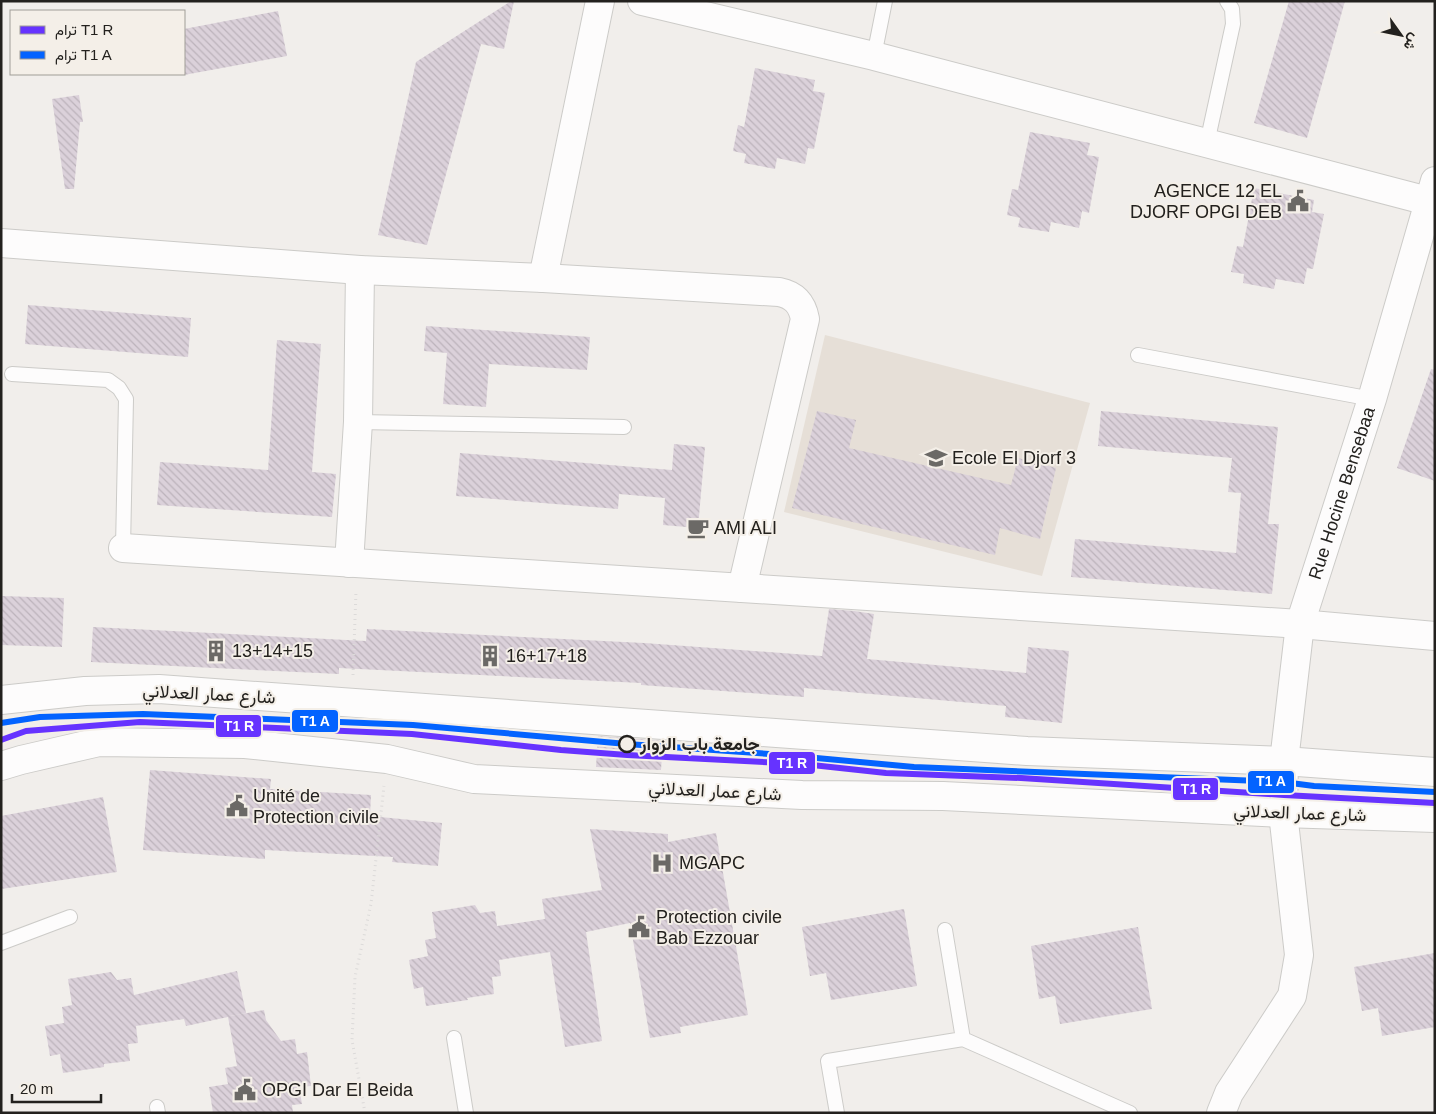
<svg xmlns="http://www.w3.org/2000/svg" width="1436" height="1114" font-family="Arial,Vazirmatn,sans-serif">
  <defs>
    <pattern id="building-back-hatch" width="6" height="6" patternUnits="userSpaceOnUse" patternTransform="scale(1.25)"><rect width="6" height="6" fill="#dbd1da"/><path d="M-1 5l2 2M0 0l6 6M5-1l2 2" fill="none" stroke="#bcb3bb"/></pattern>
  </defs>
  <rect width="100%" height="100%" fill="#f1eeeb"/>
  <!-- built -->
  <path fill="#e6dfd7" d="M825,335L1090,403L1042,576L784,512Z"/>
  <!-- building -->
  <path fill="url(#building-back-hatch)" d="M511,1H514L504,49L481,44L427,245L378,235L416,62Z
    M1289,1H1345L1307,138L1254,123Z
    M278,11L287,56L184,75V29Z
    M755,68L815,80L813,91L825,93L814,149L808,148L805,164L777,158L775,169L744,163L746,154L733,151L738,125L744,127Z
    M79,95L83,122H80L74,189H65L52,99Z
    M1030,132L1090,143L1087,155L1099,157L1089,213L1082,211L1079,228L1051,222L1049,232L1018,227L1020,218L1007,215L1012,189L1018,190Z
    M1254,188L1314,200L1312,212L1324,214L1313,269L1307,268L1304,284L1276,279L1274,289L1243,283L1244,274L1231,272L1237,246L1243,247Z
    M28,305L191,318L188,357L25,344Z
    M426,326L590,337L587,370L489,364L486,407L443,404L447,353L424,351Z
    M277,340L321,344L312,472L336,474L332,517L157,505L160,462L268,470Z
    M1431,369L1435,370V481L1397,468Z
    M817,411L856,420L849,448L1011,485L1018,458L1056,468L1040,539L1000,528L995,555L792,508Z
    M1101,411L1278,427L1268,524H1279L1272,594L1071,577L1075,539L1236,553L1241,493L1228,492L1232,458L1098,446Z
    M674,444L705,447L698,528L663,525L665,498L619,494L618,509L456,496L460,453L672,470Z
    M1,596L64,598L62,647L1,645Z
    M829,609L854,611L874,614L867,659L1026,673L1028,647L1069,651L1062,723L1005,717L1006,706L804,688V697L641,685V683L339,668V674L91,662L93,627L366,641L367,629L644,643L822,656Z
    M598,736L663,741L661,770L596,767Z
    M150,770L271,779L270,789L371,795L370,816L442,823L438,866L392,862L393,857L265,850V859L143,850Z
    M103,797L117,872L1,889V816Z
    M590,829L668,834V842L716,833L748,1015L680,1027L681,1033L650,1038L630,923L586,932L602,1041L565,1047L550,952L499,960L501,976L492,977L494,994L467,998L468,1000L426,1006L423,987L414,989L409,960L428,956L425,940L436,938L432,912L475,905L480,913L495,911L497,926L545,919L542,899L602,890Z
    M904,909L917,986L831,1000L826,973L810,976L802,927Z
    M1138,927L1152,1009L1060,1024L1055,996L1039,999L1031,946Z
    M1435,953V1027L1382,1036L1378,1008L1362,1011L1354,967Z
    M237,971L246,1013L230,1016L264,1010L266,1020L281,1041L295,1039L297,1054L307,1052L311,1086L299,1087L302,1104L292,1105L293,1113H213L209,1087L228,1084L225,1068L237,1066L228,1017L186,1026L184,1019L136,1026L138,1043L128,1044L130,1061L104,1064V1067L63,1073L60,1054L50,1056L45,1026L64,1023L62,1007L72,1005L68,979L111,972L117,980L131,978L134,995Z"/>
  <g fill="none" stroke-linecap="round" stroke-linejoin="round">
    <!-- service casing -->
    <g stroke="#cccbc8" stroke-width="16">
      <path id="service" d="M874,56L885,1
        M1207,143L1233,24L1232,9L1227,1
        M1138,355L1372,399
        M12,374L108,380L119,388L126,399L123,548
        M358,422L624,427
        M945,930L963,1039
        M1,943L70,917
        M454,1038L466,1113
        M157,1107L158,1113
        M837,1113L828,1061L963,1039L1130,1113"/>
    </g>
    <!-- minor casing -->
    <g stroke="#cccbc8" stroke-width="30">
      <g id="minor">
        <path d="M642,1L874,56L1428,201"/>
        <path d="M1,243L360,270L543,278L779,292C794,295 802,303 805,319L742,588"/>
        <path d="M543,278L600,1"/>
        <path d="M123,548L1300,624L1435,636"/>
        <path d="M349,563L358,422L360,270"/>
        <path id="s1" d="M1221,1113L1229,1093L1292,996L1299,955L1283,813L1284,761L1300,624L1372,399L1435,181"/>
      </g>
    </g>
    <!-- secondary casing -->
    <g stroke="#cccbc8" stroke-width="30">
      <path id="secondary" d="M1,700L85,691L159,689L1027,751L1284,761L1435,772
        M1,766L21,760L99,742L245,744L387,759L474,779L802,795L943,796L1283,813L1435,818"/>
    </g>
    <!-- path -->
    <path stroke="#dcdad9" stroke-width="3" stroke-dasharray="1 4" stroke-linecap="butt" d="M353,675L356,591
      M365,1113L352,1040L355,977L371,904L384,786"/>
    <!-- service -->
    <use href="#service" stroke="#fdfcfc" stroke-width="14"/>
    <!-- minor -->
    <use href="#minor" stroke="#fdfcfc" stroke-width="28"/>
    <!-- secondary -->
    <use href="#secondary" stroke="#fdfcfc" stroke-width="28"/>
    <!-- tram-1 casing -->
    <g stroke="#f4efe8" stroke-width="10">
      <path id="tram-1" d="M1,740L26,731L140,722L412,734L561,750L627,755L803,764L886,773L1021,778L1284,795L1435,803"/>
    </g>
    <!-- tram-2 casing -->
    <g stroke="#f4efe8" stroke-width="10">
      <path id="tram-2" d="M1,723L40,717L143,714L413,725L627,744L784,755L914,767L1283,782L1314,786L1435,792"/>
    </g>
    <!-- tram-1 -->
    <use href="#tram-1" stroke="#63f" stroke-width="6"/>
    <!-- tram-2 -->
    <use href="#tram-2" stroke="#0363ff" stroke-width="6"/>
  </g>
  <!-- icons -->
  <defs>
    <g id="civic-bare" transform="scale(1.725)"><path d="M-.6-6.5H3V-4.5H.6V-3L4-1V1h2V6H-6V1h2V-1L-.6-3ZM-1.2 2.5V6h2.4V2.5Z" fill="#6b6966" stroke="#f4efe8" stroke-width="2.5" paint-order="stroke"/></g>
    <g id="school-bare" transform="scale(1.725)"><path d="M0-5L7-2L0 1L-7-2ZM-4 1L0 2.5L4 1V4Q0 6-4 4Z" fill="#6b6966" stroke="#f4efe8" stroke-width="2.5" paint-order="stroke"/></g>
    <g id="cafe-bare" transform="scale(1.725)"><path d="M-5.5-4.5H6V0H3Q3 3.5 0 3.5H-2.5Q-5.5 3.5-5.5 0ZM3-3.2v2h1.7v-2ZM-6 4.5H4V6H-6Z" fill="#6b6966" stroke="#f4efe8" stroke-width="2.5" paint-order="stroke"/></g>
    <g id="building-bare" transform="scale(1.725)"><path d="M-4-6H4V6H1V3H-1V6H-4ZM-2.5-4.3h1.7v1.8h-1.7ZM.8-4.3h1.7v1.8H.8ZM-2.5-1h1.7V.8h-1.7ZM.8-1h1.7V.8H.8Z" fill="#6b6966" stroke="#f4efe8" stroke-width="2.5" paint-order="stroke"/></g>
    <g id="hospital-bare" transform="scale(1.725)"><path d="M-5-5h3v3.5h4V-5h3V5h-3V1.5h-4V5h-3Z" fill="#6b6966" stroke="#f4efe8" stroke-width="2.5" paint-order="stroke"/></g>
  </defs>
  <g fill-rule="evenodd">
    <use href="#civic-bare" x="1298" y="201"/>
    <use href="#school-bare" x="936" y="458"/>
    <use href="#cafe-bare" x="698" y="528"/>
    <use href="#building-bare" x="216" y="651"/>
    <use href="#building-bare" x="490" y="656"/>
    <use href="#civic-bare" x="237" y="806"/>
    <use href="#hospital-bare" x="662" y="863"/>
    <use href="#civic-bare" x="639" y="927"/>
    <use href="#civic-bare" x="245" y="1090"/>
  </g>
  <!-- markers -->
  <circle fill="#f4efe8" stroke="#23211e" stroke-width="2.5" cx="627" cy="744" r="8"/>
  <g text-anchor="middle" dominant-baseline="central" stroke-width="4" stroke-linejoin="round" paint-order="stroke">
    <!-- poi labels -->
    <g font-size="18" fill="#23211e" stroke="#f4efe8" text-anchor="start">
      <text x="1282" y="191" text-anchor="end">AGENCE 12 EL<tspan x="1282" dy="21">DJORF OPGI DEB</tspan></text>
      <text x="952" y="458">Ecole El Djorf 3</text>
      <text x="714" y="528">AMI ALI</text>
      <text x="232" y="651">13+14+15</text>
      <text x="506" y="656">16+17+18</text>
      <text x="253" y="796">Unité de<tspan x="253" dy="21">Protection civile</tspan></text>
      <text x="679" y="863">MGAPC</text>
      <text x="656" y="917">Protection civile<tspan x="656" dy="21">Bab Ezzouar</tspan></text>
      <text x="262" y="1090">OPGI Dar El Beida</text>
    </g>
    <!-- street labels -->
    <g font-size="18" fill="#23211e" stroke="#f4efe8">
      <text stroke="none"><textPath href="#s1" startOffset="649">Rue Hocine Bensebaa</textPath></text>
      <text transform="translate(209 694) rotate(3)">شارع عمار العدلاني</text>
      <text transform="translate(715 791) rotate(3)">شارع عمار العدلاني</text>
      <text transform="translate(1300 813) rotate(2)">شارع عمار العدلاني</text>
    </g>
    <!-- stop labels -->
    <g font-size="18" font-weight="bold" fill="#23211e" stroke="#f4efe8" text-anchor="start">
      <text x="640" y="744">جامعة باب الزوار</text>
    </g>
  </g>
  <g stroke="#f4efe8" stroke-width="2">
    <rect x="291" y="709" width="48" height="24" rx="5" fill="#0363ff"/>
    <rect x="215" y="714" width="47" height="24" rx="5" fill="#63f"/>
    <rect x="768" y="751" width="48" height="24" rx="5" fill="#63f"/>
    <rect x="1247" y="770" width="48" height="24" rx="5" fill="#0363ff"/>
    <rect x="1172" y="777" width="47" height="24" rx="5" fill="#63f"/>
  </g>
  <g font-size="14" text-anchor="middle" font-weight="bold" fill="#fff">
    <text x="315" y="726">T1 A</text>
    <text x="239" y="731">T1 R</text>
    <text x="792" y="768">T1 R</text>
    <text x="1271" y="786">T1 A</text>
    <text x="1196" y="794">T1 R</text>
  </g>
  <!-- border -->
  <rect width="1436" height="1114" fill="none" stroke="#23211e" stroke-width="5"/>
  <!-- legend -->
  <rect x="10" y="10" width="175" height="65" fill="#f4efe8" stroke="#a09d97"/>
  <rect x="20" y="26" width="25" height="8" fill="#6633ff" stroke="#a09d97"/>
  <text x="55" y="35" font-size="15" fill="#23211e">ترام T1 R</text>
  <rect x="20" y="51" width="25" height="8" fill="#0363ff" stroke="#a09d97"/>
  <text x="55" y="60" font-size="15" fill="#23211e">ترام T1 A</text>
  <!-- north arrow -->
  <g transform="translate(1401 35) rotate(123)" stroke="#f4efe8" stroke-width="4" paint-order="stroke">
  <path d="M0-4L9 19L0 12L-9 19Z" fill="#23211e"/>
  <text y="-8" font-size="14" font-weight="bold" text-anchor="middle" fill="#23211e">ش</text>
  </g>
  <!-- scale -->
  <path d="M12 1094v8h89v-8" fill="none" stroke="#23211e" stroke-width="2.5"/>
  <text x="20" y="1094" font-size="15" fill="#23211e" stroke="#f4efe8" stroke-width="4" paint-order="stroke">20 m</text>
</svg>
